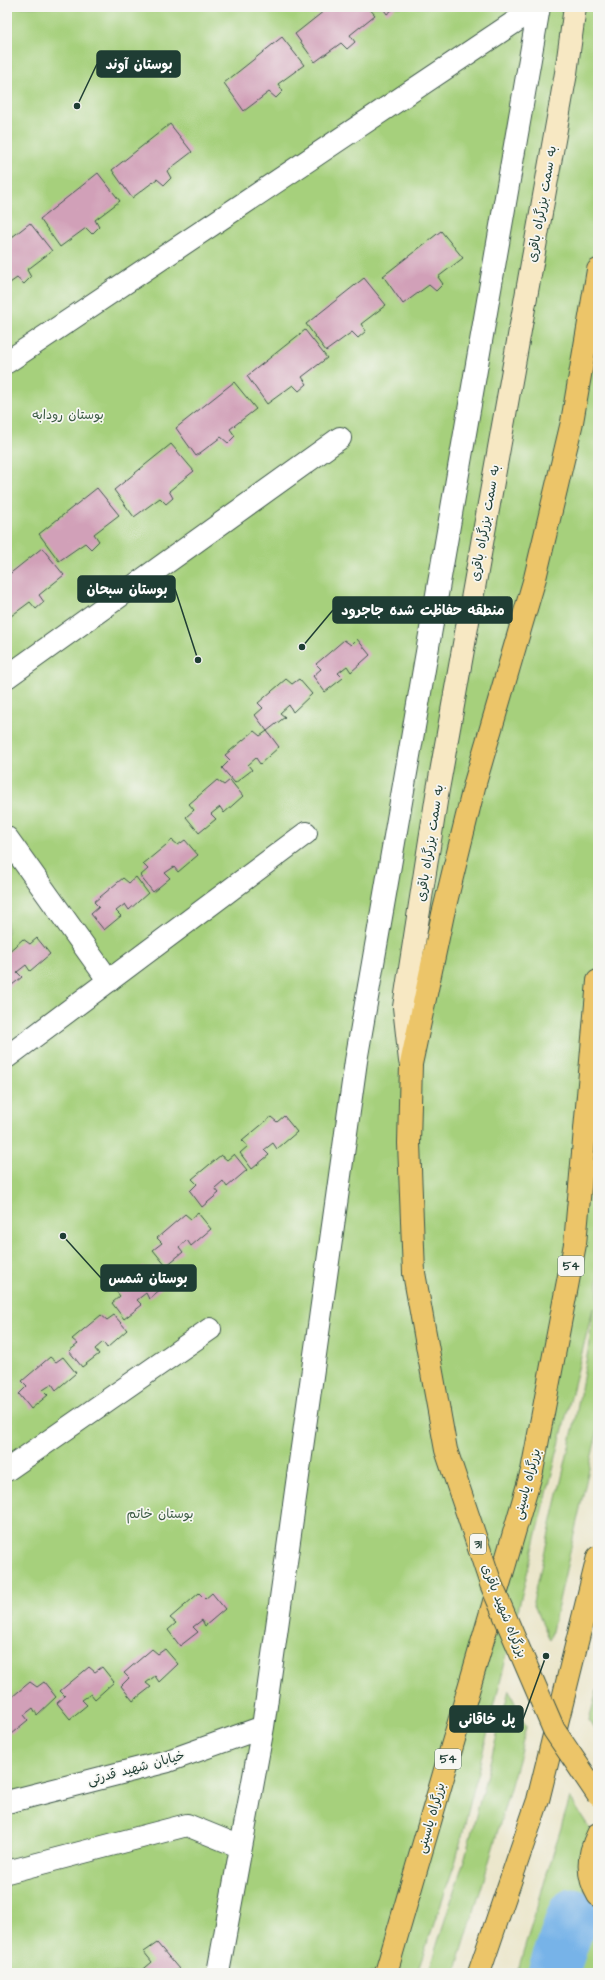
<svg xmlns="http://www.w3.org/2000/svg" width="605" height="1980" font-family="'Architects Daughter','Playpen Sans Arabic',sans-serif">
  <rect width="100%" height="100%" fill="#f6f6f2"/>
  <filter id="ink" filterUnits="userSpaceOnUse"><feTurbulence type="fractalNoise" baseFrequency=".025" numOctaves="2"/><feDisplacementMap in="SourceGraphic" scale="8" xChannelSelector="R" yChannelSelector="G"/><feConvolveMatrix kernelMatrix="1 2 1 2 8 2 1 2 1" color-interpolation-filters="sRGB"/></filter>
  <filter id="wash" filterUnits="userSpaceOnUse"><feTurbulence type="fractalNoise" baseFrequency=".012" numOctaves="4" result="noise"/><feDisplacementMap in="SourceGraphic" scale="16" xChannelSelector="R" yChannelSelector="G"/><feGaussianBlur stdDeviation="0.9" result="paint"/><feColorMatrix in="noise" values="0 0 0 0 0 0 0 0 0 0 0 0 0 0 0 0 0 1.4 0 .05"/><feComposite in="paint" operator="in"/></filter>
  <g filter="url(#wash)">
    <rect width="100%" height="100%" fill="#ebe6cb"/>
    <!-- green -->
    <path fill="#a6d07b" stroke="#628658" d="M7,7H598V1429L550,1640L533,1602L575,1421L588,1351L593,1308L456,1860L417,1973H7Z
      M598,1687V1735L589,1720Z
      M509,1690L526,1727L520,1753L484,1879L455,1973H428L465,1857Z
      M570,1798L592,1832L584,1887L598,1916V1973H517Z"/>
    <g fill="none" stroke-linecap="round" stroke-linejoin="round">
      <!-- river -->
      <path stroke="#77b3e8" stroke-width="51" d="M553,1973L573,1914"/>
    </g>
    <g id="blocks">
      <!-- building -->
      <path fill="#d1a0b8" d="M329,7H368L375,15L350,35L355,42L347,49L341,43L315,62L295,34Z
        M382,7H396L387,14Z
        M282,37L304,65L278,84L283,91L276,98L269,92L244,111L224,83Z
        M170,124L192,152L167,171L171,178L164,185L157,179L132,198L112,170Z
        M98,173L120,201L95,220L99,227L92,234L86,228L60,247L40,219Z
        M30,223L52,251L27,270L31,277L24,284L17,278L7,285V241Z
        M441,231L463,258L438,277L443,284L436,291L429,285L403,304L383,276Z
        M364,278L386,305L361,324L366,331L358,338L352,332L326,351L306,324Z
        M305,330L327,358L302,377L307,384L299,391L293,385L267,404L247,376Z
        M234,382L256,409L230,429L235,436L228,443L221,437L196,456L176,428Z
        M171,444L194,471L169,491L173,498L166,504L160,498L134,517L114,490Z
        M97,488L119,515L94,534L99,541L91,549L85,543L59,561L39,534Z
        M42,548L64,575L39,595L44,602L36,609L30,602L7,619V576Z
        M357,639L370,655L351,672L347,666L338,673L343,678L325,692L313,676L321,669L316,664L344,640L351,645Z
        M286,679L292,684L299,679L312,694L293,712L289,705L280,713L285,717L267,731L255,715L263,708L258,703Z
        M254,731L260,736L267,731L279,747L260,764L256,758L248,765L252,770L235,783L222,768L230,760L225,755Z
        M217,780L224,785L230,780L243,796L224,813L220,807L211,814L216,819L199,833L186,817L194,810L189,804Z
        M172,840L178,845L185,840L198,855L178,872L174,867L165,873L170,878L153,892L140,876L148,869L143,864Z
        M136,877L148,893L129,910L125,904L116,911L121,916L104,930L91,914L99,907L94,902L123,878L129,883Z
        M37,938L50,954L30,971L26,965L17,972L22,977L7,989V953L23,939L30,944Z
        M284,1116L297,1132L277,1149L273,1143L264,1150L269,1155L252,1169L240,1153L248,1146L242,1141L271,1117L277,1122Z
        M234,1154L247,1170L227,1187L223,1181L215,1188L219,1193L202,1207L190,1191L197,1184L192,1179L221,1155L227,1160Z
        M198,1213L211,1229L191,1246L187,1240L179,1247L183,1252L166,1266L153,1250L162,1243L157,1238L185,1214L191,1219Z
        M143,1266L149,1271L156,1266L169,1282L149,1299L146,1293L137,1300L142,1305L124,1319L112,1303L120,1296L115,1290Z
        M101,1315L107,1320L114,1315L127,1330L107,1348L103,1342L95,1349L99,1354L82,1367L69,1351L78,1344L72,1339Z
        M50,1357L56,1362L63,1357L76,1373L56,1390L52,1384L43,1390L48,1395L31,1409L19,1394L27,1386L22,1381Z
        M199,1593L205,1599L212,1593L225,1609L205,1626L202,1620L193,1627L198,1632L180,1646L168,1630L176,1623L170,1618Z
        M152,1649L158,1654L165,1649L178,1664L159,1682L155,1676L146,1683L151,1687L133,1701L121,1686L129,1678L124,1673Z
        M89,1667L95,1672L102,1667L114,1682L95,1699L91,1694L82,1700L87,1705L70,1719L57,1703L65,1696L60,1691Z
        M30,1682L37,1687L44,1682L56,1697L37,1715L33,1708L24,1715L28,1720L11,1734L7,1728V1701Z
        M157,1943L179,1969L171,1973H139L152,1962L144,1952Z"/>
    </g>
  </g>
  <g filter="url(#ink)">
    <use href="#blocks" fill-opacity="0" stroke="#3e564b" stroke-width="1"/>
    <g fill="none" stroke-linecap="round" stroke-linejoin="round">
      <!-- street casing -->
      <g stroke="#3e564b" stroke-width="24">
        <path id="street" d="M7,362L537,7
          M7,677L340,438
          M7,838L109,981
          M7,1057L306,833
          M7,1470L210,1329
          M7,1802L168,1761L263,1727
          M7,1872L187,1825L241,1847
          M218,1973L263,1727L356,1061L539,7"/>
      </g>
      <!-- secondary casing -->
      <g stroke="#3e564b" stroke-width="24">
        <path id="secondary" d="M410,1061L404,1007L437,795L566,73L575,7"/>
      </g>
      <!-- highway casing -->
      <g stroke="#3e564b" stroke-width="24">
        <path id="highway" d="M414,1273L409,1143L411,1064L443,914L475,783L535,578L572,422L598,270
          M598,1834C588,1854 586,1875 598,1895
          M386,1973L532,1471L575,1244L598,981
          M479,1973L538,1800L598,1557"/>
      </g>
      <!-- street -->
      <use href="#street" stroke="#fff" stroke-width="22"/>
      <!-- secondary -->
      <use href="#secondary" stroke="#f7e8c3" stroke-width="22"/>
      <!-- highway -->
      <use href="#highway" stroke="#ecc569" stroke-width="22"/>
      <!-- highway-bridge casing -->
      <g stroke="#3e564b" stroke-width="24" stroke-linecap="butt">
        <path id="highway-bridge" d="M414,1273L446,1450L491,1584L554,1730L598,1795"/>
      </g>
      <!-- highway-bridge -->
      <use href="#highway-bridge" stroke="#ecc569" stroke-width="22"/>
    </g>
  </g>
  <g text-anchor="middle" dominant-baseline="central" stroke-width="3.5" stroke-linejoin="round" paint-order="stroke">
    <!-- shield labels -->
    <g fill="#f6f6f2" stroke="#60746d" stroke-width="1">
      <rect x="558" y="1256" width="26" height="20" rx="3"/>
      <rect x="470" y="1534" width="16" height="20" rx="3"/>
      <rect x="435" y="1749" width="26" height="20" rx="3"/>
    </g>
    <g font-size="12" font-weight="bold" fill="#1f3d34">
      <text x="571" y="1266">54</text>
      <text x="478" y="1544">31</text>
      <text x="448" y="1759">54</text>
    </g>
    <!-- street labels -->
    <g font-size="13" fill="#1f3d34" stroke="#f6f6f2">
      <text transform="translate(542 204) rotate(-80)">به سمت بزرگراه باقری</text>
      <text transform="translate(485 523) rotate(-80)">به سمت بزرگراه باقری</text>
      <text transform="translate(430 843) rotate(-81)">به سمت بزرگراه باقری</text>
      <text transform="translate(527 1484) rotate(-75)">بزرگراه یاسینی</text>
      <text transform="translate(504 1611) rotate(68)">بزرگراه شهید باقری</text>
      <text transform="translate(136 1768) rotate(-15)">خیابان شهید قدرتی</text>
      <text transform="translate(431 1818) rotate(-74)">بزرگراه یاسینی</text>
    </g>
    <!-- park labels -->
    <g font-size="13" fill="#3a5a42" stroke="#f6f6f2">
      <text x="68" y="415">بوستان رودابه</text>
      <text x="160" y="1514">بوستان خاتم</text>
    </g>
  </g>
  <!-- callouts -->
  <path fill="none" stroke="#1f3d34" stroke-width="1.5" d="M77 106L97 64M198 660L175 589M302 647L333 610M63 1236L101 1278M546 1656L523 1719"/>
  <g fill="#1f3d34" stroke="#f6f6f2" stroke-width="1.5">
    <circle cx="77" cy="106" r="4"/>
    <circle cx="198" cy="660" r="4"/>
    <circle cx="302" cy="647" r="4"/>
    <circle cx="63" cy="1236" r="4"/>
    <circle cx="546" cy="1656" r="4"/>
  </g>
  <g fill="#1f3d34" stroke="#1f3d34" stroke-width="1.5">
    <rect x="97" y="51" width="83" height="26" rx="4"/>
    <rect x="78" y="576" width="97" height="26" rx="4"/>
    <rect x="333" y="597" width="179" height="26" rx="4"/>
    <rect x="101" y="1265" width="95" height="26" rx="4"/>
    <rect x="450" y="1706" width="73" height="26" rx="4"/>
  </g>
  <g font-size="14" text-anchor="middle" font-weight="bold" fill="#fff">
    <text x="139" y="69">بوستان آوند</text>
    <text x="127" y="594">بوستان سبحان</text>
    <text x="423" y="615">منطقه حفاظت شده جاجرود</text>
    <text x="148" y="1283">بوستان شمس</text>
    <text x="487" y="1724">پل خاقانی</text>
  </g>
  <!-- margin -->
  <rect width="605" height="1980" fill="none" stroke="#f6f6f2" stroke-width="24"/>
</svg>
